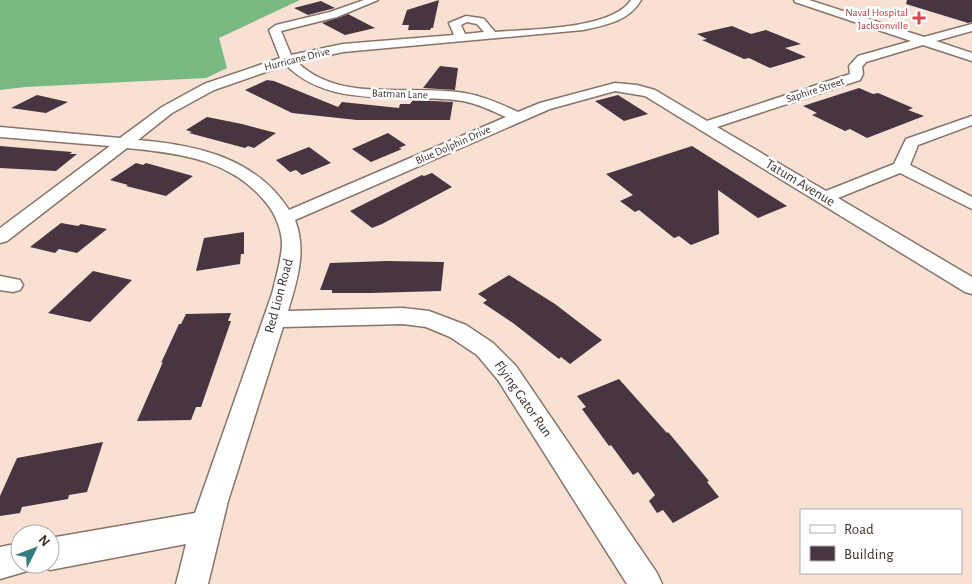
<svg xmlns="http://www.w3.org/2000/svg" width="972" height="584" font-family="'Alegreya Sans',sans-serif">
  <rect width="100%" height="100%" fill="#f8e0d3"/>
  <!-- forest -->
  <path fill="#78b881" d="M0,0H300L219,38L227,68L206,78L25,87L0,90Z"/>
  <!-- building -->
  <path fill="#473541" d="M439,0L433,28H431L430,30H408L409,25H402L407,10Z
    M907,0H972V22L968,23L906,4Z
    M321,1L335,8L308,15L294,8Z
    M348,14L375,28L345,35L322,23Z
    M732,26L751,34L766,30L801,44L785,48L806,57L770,68L749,58L744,59L702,40L707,39L697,34Z
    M440,66L458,68L455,90L423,88Z
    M267,80L274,81L338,107L342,102L399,108L400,104H410L413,100L453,102L450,120H357L292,113L245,90Z
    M859,88L873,94L878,93L913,108L908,110L924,116L867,138L850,129L845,131L812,115L817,113L803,106Z
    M37,95L68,102L46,113L11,108Z
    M618,95L648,114L624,121L595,101Z
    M207,117L242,124L276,133L254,148L248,146L245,148L189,133L192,132L186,130Z
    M388,133L406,145L399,148L402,149L371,162L352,149Z
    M0,146L72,152L70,154H77L56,171L0,168Z
    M692,146L787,206L758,218L718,190L719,234L691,245L679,236L674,238L639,210L635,212L620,201L633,195L606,174Z
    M309,147L331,163L302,175L296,170L290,172L276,160Z
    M136,163L143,165L146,163L193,176L166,196L126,186L128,185L110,180Z
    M432,173L452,187L382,224L372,228L350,211L422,175L424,176Z
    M61,223L78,226L81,224L107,229L77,253L59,249L55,253L30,247Z
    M244,232V254H241L240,264L196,271L204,238Z
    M387,261L444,262L441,291L371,293H332V290H320L330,263Z
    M93,271L132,280L90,322L48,313Z
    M509,275L555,304L602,340L570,364L561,357L559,359L513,323L483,303L487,300L478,294Z
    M231,313L228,321H231L201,407H196L191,420L137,421L163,362L161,363L179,324H181L186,314Z
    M619,379L667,433L668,432L709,481L707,482L719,497L673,523L663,510L657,513L649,501L655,495L638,472L633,475L611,445L609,446L582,409L586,407L577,396Z
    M103,442L87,492L69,495L68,499L22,507L20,513L0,516V496L17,458Z"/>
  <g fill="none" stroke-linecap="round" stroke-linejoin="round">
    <!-- minor casing -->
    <g stroke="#897469" stroke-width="3">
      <path id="minor" d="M364,0H378L337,17L281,31L291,55L343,44L454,35L449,23L466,16L480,18L484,19L495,32C528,29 612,30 631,0H641C629,21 606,25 583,30L343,52L297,62C340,104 410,84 464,93C483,96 501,104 518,112L540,103L615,83L637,85L655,90L707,121L850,74L849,66L858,56L911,41L795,2L794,0H809L924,37L972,24V31L936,41L972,53V61L923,45L866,62L862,67L863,74L860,80L717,127L826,191L894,164L906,139L972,116V125L918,145L910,165L972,197V209L900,173L838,198L972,277V294L965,292L645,96L615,91L550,109L295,220C307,251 297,281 288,311L403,308L429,311L466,325L493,343L516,366L657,573L662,584H627L498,380L477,355L450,337L426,327L403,324L283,327L228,501L208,584H176L186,544L50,570L39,565L50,564V538L195,513L272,294C276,278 281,261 282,245C282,228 274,211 263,199C228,159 178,153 127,148L7,241L0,243V228L110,146L0,137V127L120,138L162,107L204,84L280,58L269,30L276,25L330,12ZM467,22L477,24L484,32L465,34L461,25ZM286,65C332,111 404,92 463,101C478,104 493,111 506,117L289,210C255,157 196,145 138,140L172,113L214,90Z
        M0,276L20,280L23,285L20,290L13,292L0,290Z
        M20,543V564H34L31,570L0,579V547Z"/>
    </g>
    <!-- minor -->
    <use href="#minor" fill="#fff" fill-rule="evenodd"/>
  </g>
  <!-- markers -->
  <path fill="#e0444e" stroke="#fff" stroke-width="2" d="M916.5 10.5h5v5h5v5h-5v5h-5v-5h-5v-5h5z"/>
  <g text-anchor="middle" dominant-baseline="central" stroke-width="5" stroke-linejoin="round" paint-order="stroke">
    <!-- far-health labels -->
    <g font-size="11" fill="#be3a42" stroke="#fff" text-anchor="end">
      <text x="908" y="12">Naval Hospital<tspan x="908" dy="13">Jacksonville</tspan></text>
    </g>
    <!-- far-street labels -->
    <g font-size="11" fill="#3b322d" stroke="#fff">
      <text transform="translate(297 59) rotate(-14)">Hurricane Drive</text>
      <text transform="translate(815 90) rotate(-18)">Saphire Street</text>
      <text transform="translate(400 94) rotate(2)">Batman Lane</text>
      <text transform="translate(453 145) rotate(-24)">Blue Dolphin Drive</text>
    </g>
    <!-- street labels -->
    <g font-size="14" fill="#3b322d" stroke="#fff">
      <text transform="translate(800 183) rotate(31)">Tatum Avenue</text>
      <text transform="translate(279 296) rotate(-75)">Red Lion Road</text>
      <text transform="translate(523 399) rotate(55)">Flying Gator Run</text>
    </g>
  </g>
  <!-- legend -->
  <rect x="800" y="509" width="162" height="65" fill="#ffffff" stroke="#b1adab"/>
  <rect x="810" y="525" width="25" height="8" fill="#ffffff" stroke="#b1adab"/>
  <text x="844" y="534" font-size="15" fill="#3b322d">Road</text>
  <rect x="810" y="546" width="25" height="15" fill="#473541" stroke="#b1adab"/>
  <text x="844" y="559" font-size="15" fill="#3b322d">Building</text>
  <!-- north arrow -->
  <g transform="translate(35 549) rotate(48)"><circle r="24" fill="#ffffff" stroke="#b1adab"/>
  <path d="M0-4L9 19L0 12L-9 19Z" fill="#357e7f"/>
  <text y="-8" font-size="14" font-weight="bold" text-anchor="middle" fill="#3b322d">N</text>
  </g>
</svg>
